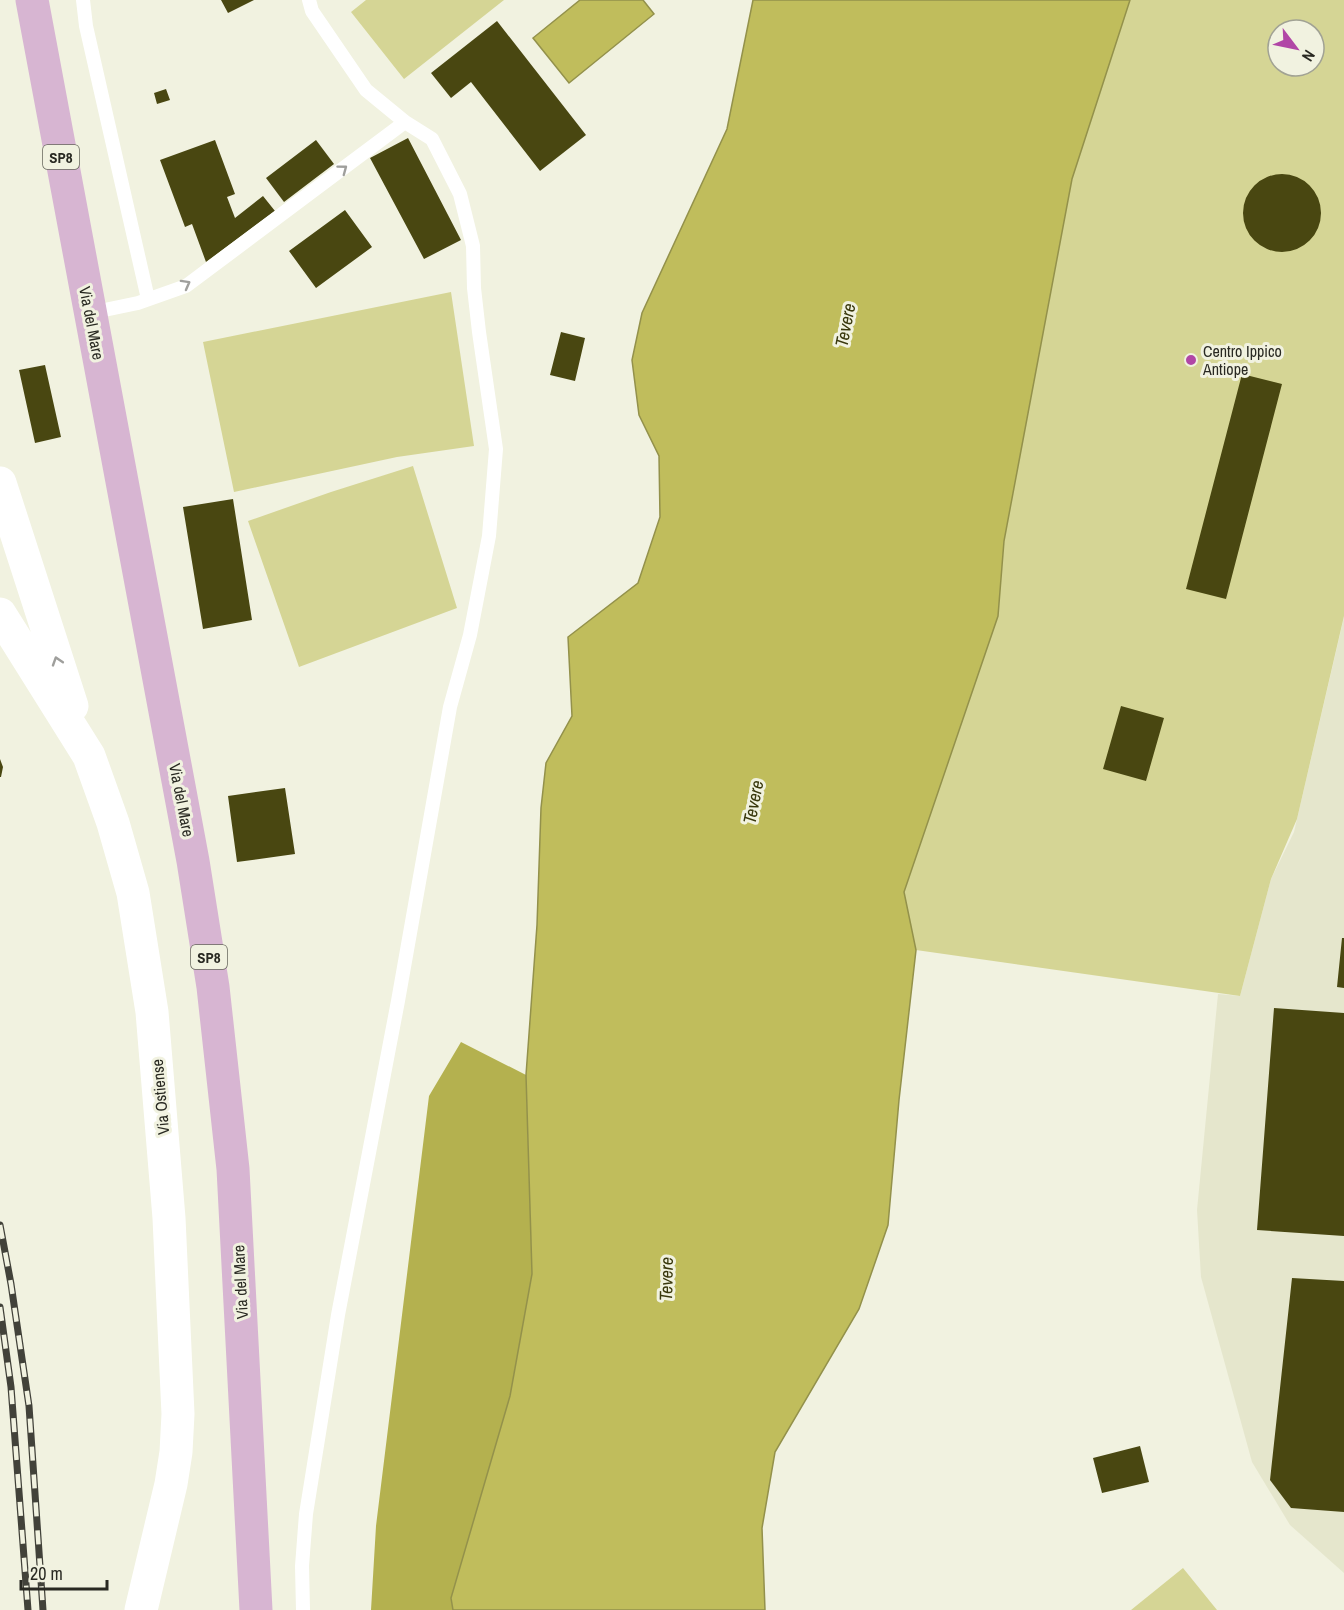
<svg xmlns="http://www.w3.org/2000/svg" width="1344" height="1610" font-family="'Archivo Narrow',sans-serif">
  <rect width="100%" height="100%" fill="#f1f2e0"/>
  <!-- built -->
  <path fill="#e5e6cc" d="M1344,617V1573L1290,1525L1252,1462L1201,1277L1197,1210L1218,994L1240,996L1271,879L1294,832Z"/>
  <!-- green -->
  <path fill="#d5d595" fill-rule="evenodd" d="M366,0H504L404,79L351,12Z
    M1130,0H1344V616L1297,819L1271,879L1240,996L916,950L904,892L998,616L1004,541L1072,179ZM1278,30H1314V66H1278Z
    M451,292L474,446L397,457L234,492L203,342Z
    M413,466L457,608L299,667L248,521L331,492Z
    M1183,1568L1217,1610H1131Z"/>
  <!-- forest -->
  <path fill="#b4b14f" d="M461,1042L526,1075L532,1274L510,1396L451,1598L453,1610H371L376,1526L429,1096Z"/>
  <!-- water -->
  <path fill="#c0bd5c" stroke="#93914b" stroke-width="1.5" d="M580,0H643L654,14L569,83L533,38Z
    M753,0H1130L1072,179L1004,541L998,616L904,892L916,950L899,1100L888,1225L859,1309L775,1452L762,1528L765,1610H453L451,1598L510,1396L532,1274L526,1075L537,925L541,808L546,763L572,716L568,637L638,583L660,517L659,456L639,415L632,360L642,313L727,129Z"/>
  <!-- building -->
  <path fill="#494711" d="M221,0H254L228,13Z
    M497,21L586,135L540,171L471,82L451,98L431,73Z
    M166,89L170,100L157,104L154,93Z
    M408,138L461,240L424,259L370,158Z
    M215,140L235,194L227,197L235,218L263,196L275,211L206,262L192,224L185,227L160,160Z
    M316,140L334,164L284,202L266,178Z
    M1243 213a39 39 0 1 1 78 0a39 39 0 1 1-78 0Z
    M345,210L372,247L316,288L289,251Z
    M561,332L585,338L575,381L550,375Z
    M45,365L61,437L35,443L19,370Z
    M1242,374L1282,384L1226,599L1186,589Z
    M233,499L252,620L203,629L183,507Z
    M1121,706L1164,718L1146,781L1103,769Z
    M0,759L3,767L1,777H0Z
    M285,788L295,854L237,862L228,796Z
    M1342,938H1344V988L1337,987Z
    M1274,1008L1344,1013V1236L1257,1230Z
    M1292,1278L1344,1281V1512L1291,1508L1270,1480Z
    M1140,1446L1149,1482L1102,1493L1093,1458Z"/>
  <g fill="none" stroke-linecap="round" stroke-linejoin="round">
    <!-- service -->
    <path stroke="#fff" stroke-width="14" d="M83,0L86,26L148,299
      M90,313L138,303L186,286L405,122
      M303,1610L302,1566L306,1514L338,1315L398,1001L450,707L470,635L489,536L496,449L479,332L474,288L473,246L460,194L432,139L405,122L366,90L312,11L309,0"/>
    <!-- secondary -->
    <path stroke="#fff" stroke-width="33" d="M0,483L72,706
      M0,614L89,756L113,823L133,893L152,1012L169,1218L178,1414L176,1452L171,1484L141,1610"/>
    <!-- primary -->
    <path stroke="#d7b5d2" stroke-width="33" d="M32,0L193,861L213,987L233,1169L256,1610"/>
    <!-- rail casing -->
    <g stroke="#42423a" stroke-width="7">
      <path id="rail" d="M0,1225L11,1284L29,1406L43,1610
        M0,1307L11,1387L28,1610"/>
    </g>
    <!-- rail -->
    <use href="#rail" stroke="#f1f2e0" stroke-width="4.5" stroke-dasharray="14" stroke-linecap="butt"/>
  </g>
  <!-- one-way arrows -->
  <defs><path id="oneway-chevron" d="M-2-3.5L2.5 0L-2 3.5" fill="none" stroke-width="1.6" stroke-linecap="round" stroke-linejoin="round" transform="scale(1.5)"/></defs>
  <g stroke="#9f9f9c">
    <use href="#oneway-chevron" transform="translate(343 169) rotate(-37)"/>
    <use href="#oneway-chevron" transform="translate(186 284) rotate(-29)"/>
    <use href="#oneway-chevron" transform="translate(57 661) rotate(-108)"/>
  </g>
  <!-- markers -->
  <circle fill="#b146a6" stroke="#f1f2e0" stroke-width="2" cx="1191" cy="360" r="6"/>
  <g text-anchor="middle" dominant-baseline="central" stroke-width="6" stroke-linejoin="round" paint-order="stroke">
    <!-- shield labels -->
    <g fill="#f1f2e0" stroke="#65655b" stroke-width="1.5">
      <rect x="43" y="145" width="36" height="24" rx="4.5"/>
      <rect x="191" y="945" width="36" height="24" rx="4.5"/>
    </g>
    <g font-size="15" font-weight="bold" fill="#292922">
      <text x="61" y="157">SP8</text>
      <text x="209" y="957">SP8</text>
    </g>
    <!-- street labels -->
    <g font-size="16" fill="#292922" stroke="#f1f2e0">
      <text transform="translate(92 323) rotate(79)">Via del Mare</text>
      <text transform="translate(182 800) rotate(79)">Via del Mare</text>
      <text transform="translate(160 1097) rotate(-95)">Via Ostiense</text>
      <text transform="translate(240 1282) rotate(-93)">Via del Mare</text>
    </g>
    <!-- poi labels -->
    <g font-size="16" fill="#292922" stroke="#f1f2e0" text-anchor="start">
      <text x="1203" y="351">Centro Ippico<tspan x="1203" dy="18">Antiope</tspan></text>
    </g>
    <!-- water labels -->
    <g font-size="18" font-style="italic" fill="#39380d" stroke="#f1f2e0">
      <text transform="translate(845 325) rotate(-79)">Tevere</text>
      <text transform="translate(753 802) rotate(-79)">Tevere</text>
      <text transform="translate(666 1279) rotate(-89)">Tevere</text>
    </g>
  </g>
  <!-- north arrow -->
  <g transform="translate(1296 48) rotate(122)"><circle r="28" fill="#f1f2e0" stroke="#a1a294" stroke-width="1.5"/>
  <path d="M0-4.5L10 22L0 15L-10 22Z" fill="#b146a6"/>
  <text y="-9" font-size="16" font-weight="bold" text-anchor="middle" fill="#292922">N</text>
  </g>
  <!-- scale -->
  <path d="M21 1580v9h86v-9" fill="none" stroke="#292922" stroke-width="3"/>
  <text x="30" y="1580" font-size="18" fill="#292922" stroke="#f1f2e0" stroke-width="4.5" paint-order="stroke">20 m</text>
</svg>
